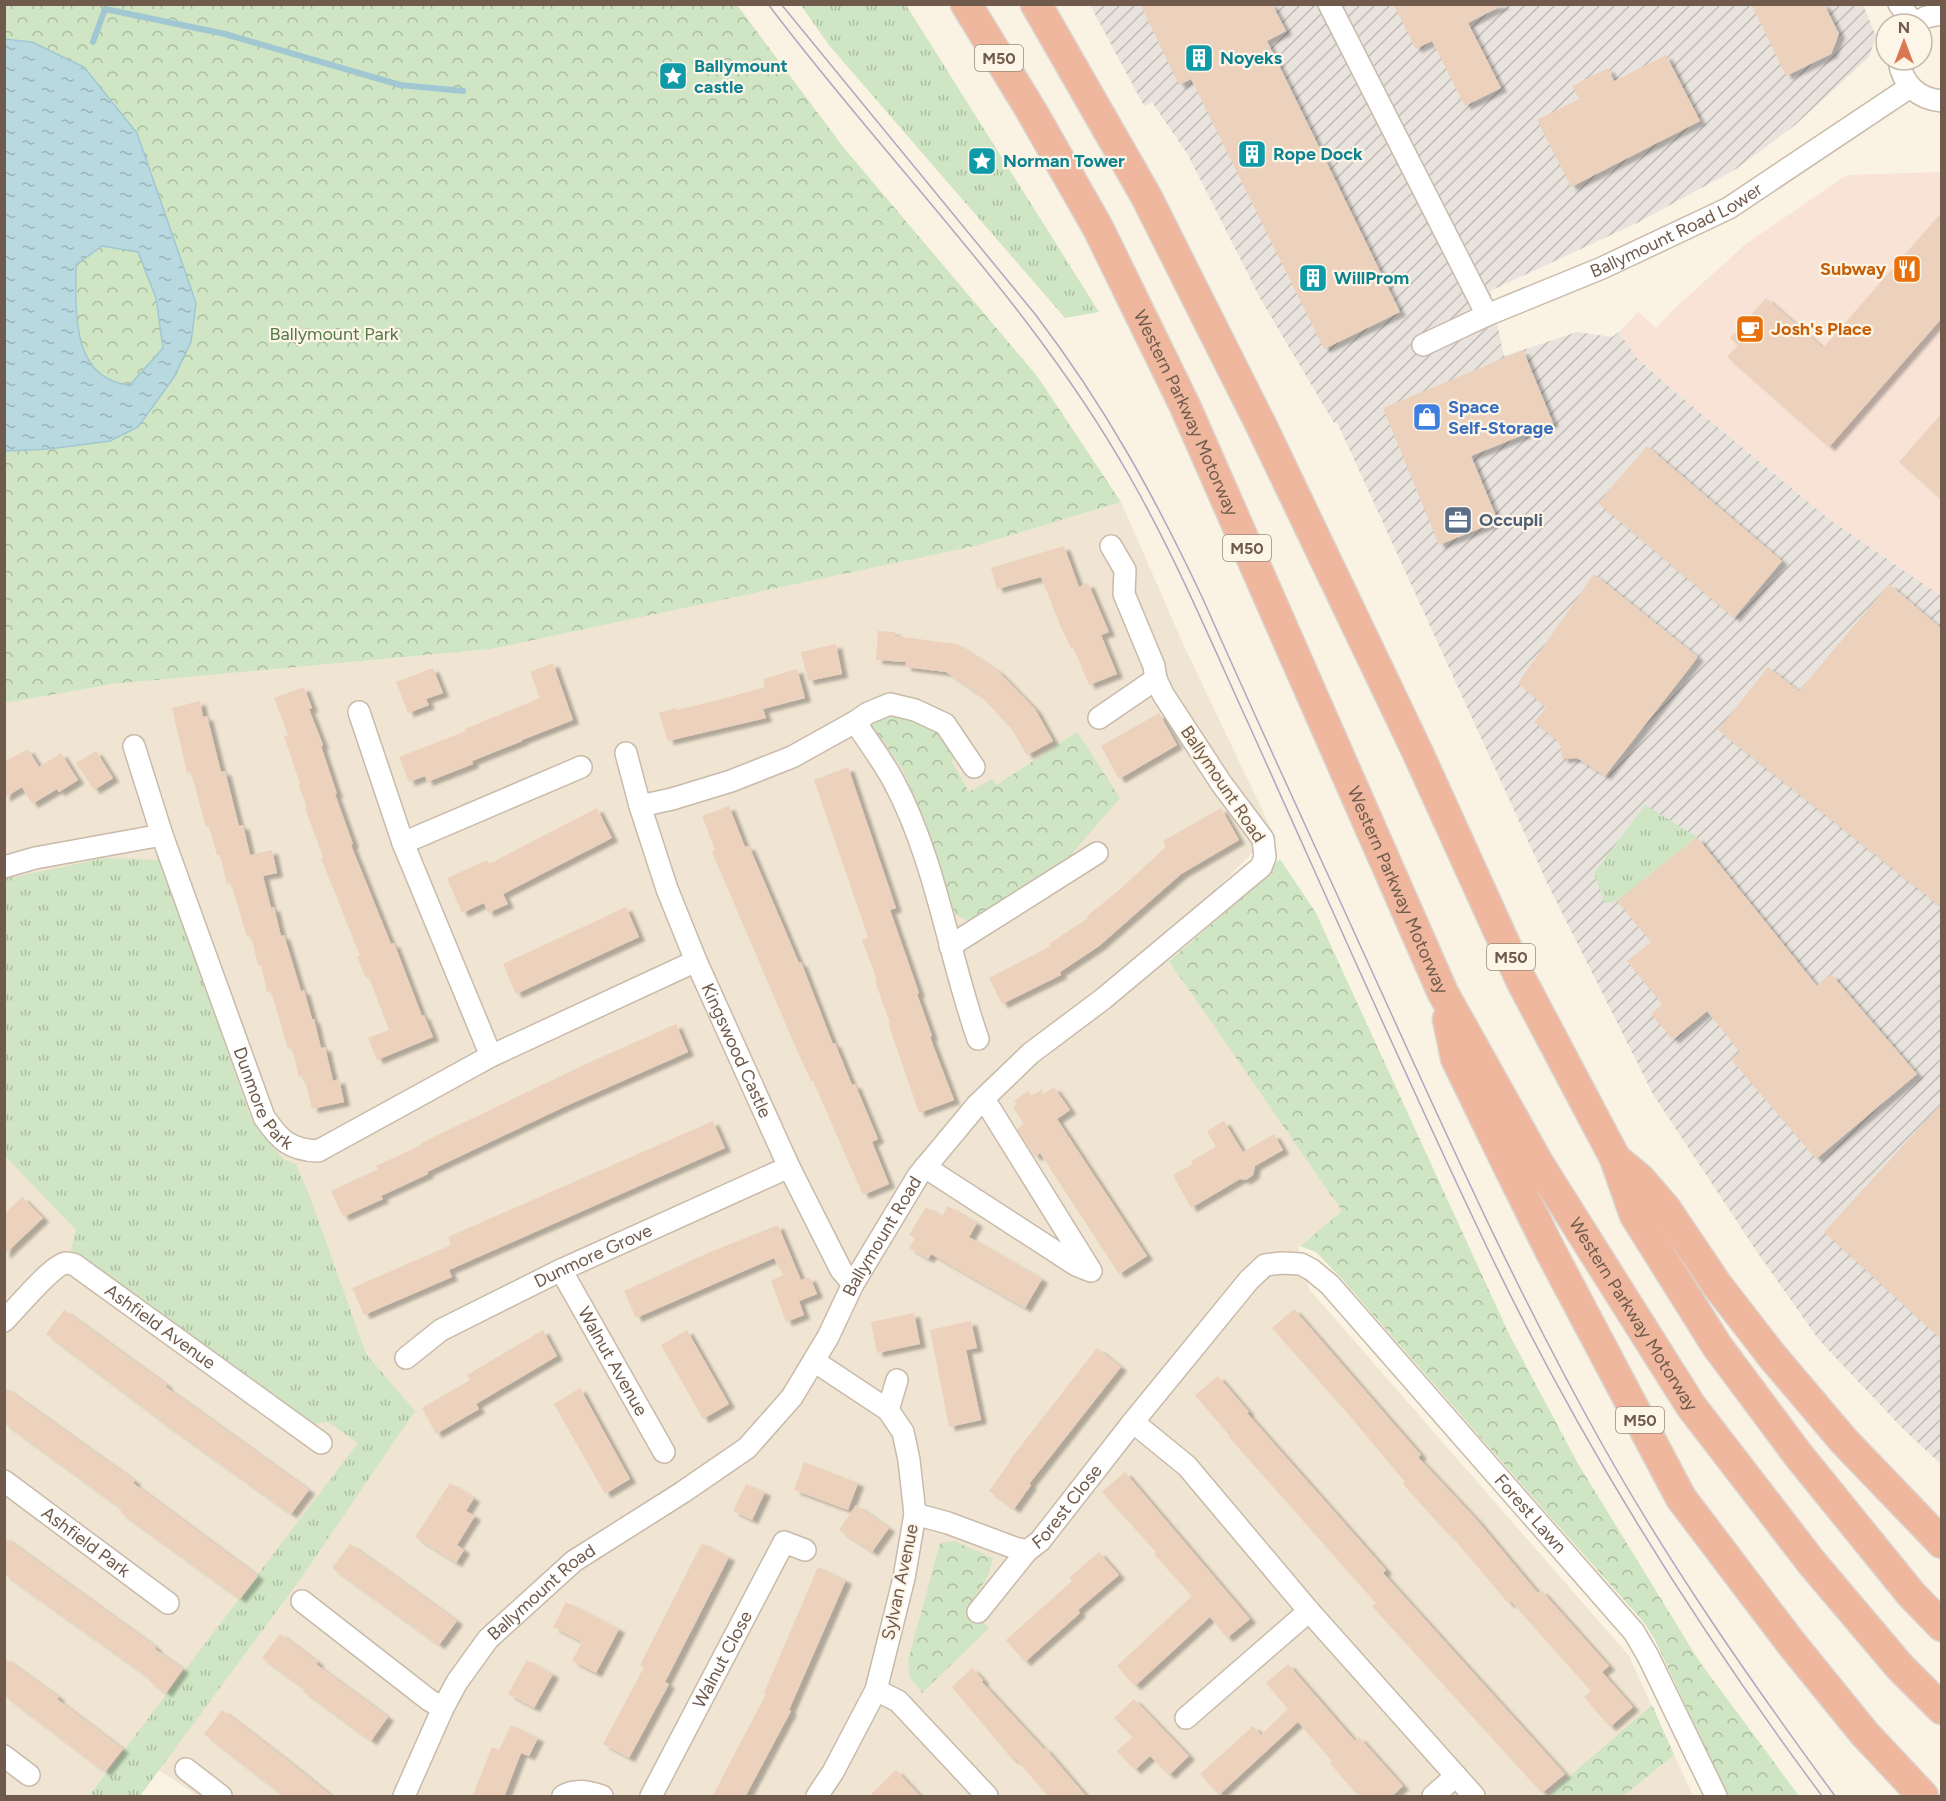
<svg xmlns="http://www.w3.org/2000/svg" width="1946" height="1801" font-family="Figtree,sans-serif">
  <defs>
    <pattern id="industrial-furrows" width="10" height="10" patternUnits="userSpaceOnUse" patternTransform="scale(1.5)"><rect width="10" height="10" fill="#e9e3dd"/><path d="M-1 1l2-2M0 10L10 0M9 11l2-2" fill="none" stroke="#c1bbb5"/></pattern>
    <pattern id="grass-tufts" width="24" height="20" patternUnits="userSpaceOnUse" patternTransform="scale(1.5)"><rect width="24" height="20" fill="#cfe5c3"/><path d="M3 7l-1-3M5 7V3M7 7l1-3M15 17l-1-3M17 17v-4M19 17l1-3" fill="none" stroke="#acbda0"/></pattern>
    <pattern id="forest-crowns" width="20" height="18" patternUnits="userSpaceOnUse" patternTransform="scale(1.5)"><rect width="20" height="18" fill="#cfe5c3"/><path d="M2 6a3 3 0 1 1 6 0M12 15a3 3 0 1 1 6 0" fill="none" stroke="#acbda0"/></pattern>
    <pattern id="water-ripples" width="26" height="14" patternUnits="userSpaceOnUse" patternTransform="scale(1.5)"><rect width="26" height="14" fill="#b9d9e1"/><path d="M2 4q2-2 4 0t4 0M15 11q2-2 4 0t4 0" fill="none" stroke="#9bb3b8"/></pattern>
    <filter id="shadow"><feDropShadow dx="6" dy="4" stdDeviation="1.5" flood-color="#0004"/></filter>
  </defs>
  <rect width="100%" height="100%" fill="#faf2e2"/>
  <!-- residential -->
  <path fill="#f0e4d2" d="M1121,502L1184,646L1276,839L1253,852L1197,909L1181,919L1158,944L1342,1211L1298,1247L1309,1289L1629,1656L1693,1796H198L132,1752L95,1796H5V703L113,684L491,649L975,546Z"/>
  <!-- commercial -->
  <path fill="#f9e3d7" d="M1941,172V596L1829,519L1674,391L1636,357L1619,332L1638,312L1656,328L1673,310L1747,243L1847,175Z"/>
  <!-- industrial -->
  <path fill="url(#industrial-furrows)" d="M1090,5H1863L1876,36L1869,57L1794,126L1736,169L1639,222L1490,291L1504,356L1577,332L1612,337L1619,332L1636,357L1674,391L1829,519L1941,596V1464L1906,1432L1819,1340L1755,1249L1654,1096L1549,887L1337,422L1334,423L1260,298L1188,155L1152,102L1144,106Z"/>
  <!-- grass -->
  <path fill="url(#grass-tufts)" d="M801,5H906L1099,312L1065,318L828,44Z
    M1645,805L1697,837L1617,901L1605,903L1594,873Z
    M105,858L160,860L251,1119L283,1159L296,1164L310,1197L366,1354L415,1411L301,1578L140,1796H89L358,1443L328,1422L311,1424L71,1250L76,1230L5,1156V879Z"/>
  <!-- forest -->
  <path fill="url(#forest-crowns)" d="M5,5H737L844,148L1037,376L1121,502L975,546L491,649L113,684L5,703Z
    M894,712L939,730L954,755L952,762L969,792L992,779L997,785L1077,732L1120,798L1063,864L968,921L955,914L926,823L903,770L871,724L875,720Z
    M1280,859L1316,913L1509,1334L1577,1462L1699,1661L1799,1796H1728L1654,1638L1642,1620L1545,1511L1341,1278L1316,1252L1300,1246L1342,1211L1169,961L1235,904Z
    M954,1541L993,1558L988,1576L967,1608L989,1628L922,1693L910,1677L908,1661L940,1543Z
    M1652,1705L1674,1755L1623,1796H1547Z"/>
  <!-- water -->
  <path fill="url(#water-ripples)" stroke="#a0c7d2" stroke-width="1.5" fill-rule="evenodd" d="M4,39L32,42L84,67L137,133L196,303L191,342L174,377L138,427L110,441L49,449L5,451ZM102,246L138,252L156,298L163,348L130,385C70,380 76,309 76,265Z"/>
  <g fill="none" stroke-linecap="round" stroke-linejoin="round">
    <!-- stream -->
    <path stroke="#a0c7d2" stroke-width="6" d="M93,42L105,9L225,34L400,85L463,91"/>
  </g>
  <!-- building -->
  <path fill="#ecd2bd" filter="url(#shadow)" d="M1140,4H1272L1286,31L1267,41L1400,312L1324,349L1191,79L1179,85Z
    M1393,4H1505L1468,23L1501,88L1465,106L1432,41L1416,49Z
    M1751,4H1824L1839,34L1831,54L1786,76Z
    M1666,55L1700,121L1571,187L1537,120L1579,99L1572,86L1608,68L1614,81Z
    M1941,213V319L1829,447L1727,357L1738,345L1730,338L1766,298L1823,348Z
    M1523,350L1553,423L1471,456L1498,521L1439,545L1383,408Z
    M1941,414V499L1899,462Z
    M1647,446L1782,561L1734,618L1598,503Z
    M1064,546L1079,587L1088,583L1109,632L1101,635L1117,674L1089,685L1073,647L1071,648L1060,625L1041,577L997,589L991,568Z
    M1594,574L1698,657L1605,776L1577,758L1562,759L1560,743L1534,722L1546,708L1518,683Z
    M1889,584L1941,628V907L1718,730L1768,667L1799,691Z
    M878,631L895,632V636L956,644L998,671L1035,709L1053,741L1027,755L1011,728L980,695L946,672L905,667L906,662L876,660Z
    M836,644L842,674L808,681L801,652Z
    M553,663L573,720L522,740V741L472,761L473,764L427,782L425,776L409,782L399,757L466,731L465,729L540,698L530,672Z
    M433,668L443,693L426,699L429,705L408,713L396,682Z
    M797,669L805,698L763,709L766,718L668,741L659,713L676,708L677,710L718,700L765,687L763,679Z
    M304,687L312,708L309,709L323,745L321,746L337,794H335L353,844L351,845L391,944L394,943L422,1016L424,1015L433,1037L377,1060L368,1038L389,1030L369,977L366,978L357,957L360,956L321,858L323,857L305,808L307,807L298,784H300L284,736L288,735L274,698Z
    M200,701L203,717L207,716L221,772L225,771L239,826L243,825L250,855L272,850L277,873L263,876L271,908L274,907L281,936L284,935L301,991L304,990L312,1019H314L321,1048L325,1047L333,1081L339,1079L344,1102L312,1109L304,1076L299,1077L292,1048L288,1049L271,991L267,992L261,965H258L251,936L247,937L231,883L227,884L220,855H217L209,826L206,827L191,772L187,773L172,708Z
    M1159,713L1177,745L1119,779L1101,746Z
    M28,749L39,767L61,753L78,780L59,792L57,789L32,804L22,787L4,798V762Z
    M96,751L113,778L94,790L76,763Z
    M848,767L896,908L890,910L919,993L917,994L932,1036L930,1037L954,1100L919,1113L888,1023H890L875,981L877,980L862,940L868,937L814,780Z
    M729,806L745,847L749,846L799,963L801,962L833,1044L835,1043L852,1085L855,1084L878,1139L872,1142L889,1184L863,1195L813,1081H811L793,1041L712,852L715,850L702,816Z
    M597,808L612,838L503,894L508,904L488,913L484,903L462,913L447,878L487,860L489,864Z
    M1221,808L1239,840L1181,874L1099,946L1060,972L1061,975L1002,1004L989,978L1051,946L1049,944L1088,918L1087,916L1118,891L1166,847L1163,841Z
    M1697,837L1817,986L1831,974L1917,1074L1816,1159L1731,1059L1740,1052L1707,1011L1673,1040L1651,1014L1662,1004L1627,961L1651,942L1617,901Z
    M626,907L639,937L516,994L503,964Z
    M676,1024L688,1052L566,1106L450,1161L427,1172L428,1174L381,1196L383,1199L343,1217L331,1191L378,1169L376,1166L421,1145V1143L586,1064Z
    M1054,1087L1070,1110L1057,1119L1147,1256L1119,1274L1040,1153L1035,1157L1017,1129L1024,1124L1013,1107L1017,1104L1014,1101L1028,1091L1031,1096L1042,1089L1043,1094Z
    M1941,1104V1339L1824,1232Z
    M713,1121L725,1148L449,1270L452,1277L364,1315L352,1288L451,1245L448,1237Z
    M1224,1121L1243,1152L1274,1134L1283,1150L1255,1166L1253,1175L1246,1180L1240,1179L1191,1208L1173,1175L1193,1164L1191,1161L1216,1147L1207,1131Z
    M22,1197L43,1218L4,1255V1214Z
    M948,1206L977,1223L969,1237L1042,1279L1025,1308L931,1254L928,1259L909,1248L915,1238L909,1235L926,1207L942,1216Z
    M778,1225L801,1280L810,1277L817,1294L799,1301L804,1315L786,1322L771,1281L783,1275L774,1258L636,1318L624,1291L708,1253Z
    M1294,1309L1421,1455L1418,1457L1477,1520L1538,1593L1541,1590L1609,1666L1602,1672L1633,1707L1610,1727L1584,1697L1591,1691L1511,1601L1509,1604L1450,1534L1449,1535L1403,1484L1405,1482L1344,1409L1272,1328Z
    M64,1310L167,1385L166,1387L309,1490L291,1514L168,1426L46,1334Z
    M914,1313L920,1344L877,1353L871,1322Z
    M971,1321L977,1348L966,1350L981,1420L949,1427L930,1330Z
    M543,1330L557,1356L476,1404L479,1409L436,1434L422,1408L470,1380L467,1375Z
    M687,1330L729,1404L703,1419L661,1345Z
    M1097,1348L1121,1367L1029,1484L1031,1485L1014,1509L989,1491L1010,1462L1009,1461Z
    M1218,1376L1249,1412L1247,1413L1386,1570L1383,1573L1565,1774L1542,1793L1372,1606L1376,1603L1229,1437L1230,1436L1195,1395Z
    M4,1387L135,1481L133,1483L258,1576L240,1599L120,1512L122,1509L4,1423Z
    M580,1388L630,1479L605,1494L554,1404Z
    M804,1462L858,1483L848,1510L794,1490Z
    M1125,1472L1250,1619L1227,1638L1210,1617L1135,1686L1117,1666L1192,1596L1154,1554L1156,1552L1102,1492Z
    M450,1483L474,1498L466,1511L475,1516L457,1545L464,1550L456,1563L415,1537Z
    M746,1484L765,1492L752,1520L733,1511Z
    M856,1505L889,1528L872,1552L839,1530Z
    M4,1537L156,1647L155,1649L183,1669L166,1693L149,1681L151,1679L4,1574Z
    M702,1543L729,1557L665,1682L669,1684L629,1758L603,1744L644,1667L640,1665Z
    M350,1544L457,1621L439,1645L332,1568Z
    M1099,1552L1119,1575L1078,1610L1080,1613L1025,1662L1006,1640L1072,1581L1069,1578Z
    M818,1567L846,1580L789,1710L791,1711L745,1797H712L766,1694L764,1693Z
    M566,1602L619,1629L596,1673L572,1661L582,1642L553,1627Z
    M280,1634L318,1662L316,1664L388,1717L371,1741L303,1691L305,1689L262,1658Z
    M4,1658L59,1697L57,1699L123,1749L105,1772L4,1695Z
    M527,1660L553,1674L534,1708L508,1694Z
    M1288,1664L1355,1741L1359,1737L1403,1786L1391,1797H1359L1330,1763L1332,1761L1298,1722L1219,1795L1200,1774L1253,1726L1261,1735L1288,1709L1266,1683Z
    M972,1668L983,1680L982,1682L1044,1749L1045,1748L1087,1797H1049L1015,1758L1013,1760L952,1687Z
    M1134,1699L1189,1756L1169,1775L1150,1756L1135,1770L1117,1751L1133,1737L1114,1718Z
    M222,1710L291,1763L333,1797H285L235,1758L204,1734Z
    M511,1725L538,1738L529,1756L521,1753L504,1797H472L492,1747L499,1750Z
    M896,1770L921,1797H868Z"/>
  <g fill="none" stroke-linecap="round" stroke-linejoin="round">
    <!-- minor casing -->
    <g stroke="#c9baaa" stroke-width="24">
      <g id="minor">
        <path d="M1329,4L1487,315"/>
        <path d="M1899,4L1914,24"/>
        <path d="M1914,24L1926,17L1942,14"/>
        <path d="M1899,60C1902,84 1918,99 1942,101"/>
        <path id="s1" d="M1423,345L1487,315L1602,268L1729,208L1910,87"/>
        <path d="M359,712L403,843L491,1056"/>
        <path d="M1099,718L1156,679"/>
        <path d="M855,722C868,741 882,760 893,780C936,860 948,954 978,1039"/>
        <path id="s2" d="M134,746L162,835L264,1117C279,1139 289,1150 318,1151L491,1056L696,961"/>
        <path id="s3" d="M626,753L640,806L667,889L696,961L789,1167L841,1270L853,1284"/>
        <path d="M640,806L672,799L731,781L792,757L855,722L868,713L890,704L915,710L945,724L974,767"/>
        <path d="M403,843L581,767"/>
        <path d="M4,867L35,858L162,835"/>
        <path d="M950,946L1097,853"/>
        <path d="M925,1167L1076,1265L1091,1271L984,1099"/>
        <path id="s4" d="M561,1270L664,1452"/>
        <path id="s5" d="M4,1321C16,1309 52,1265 66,1263C67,1263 73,1264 75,1265L321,1443"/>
        <path id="s6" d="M406,1358L441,1330L561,1270L789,1167"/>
        <path d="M814,1361L888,1410L903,1432L909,1460L915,1514L904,1578L876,1690L833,1772L817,1796"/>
        <path d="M888,1410L897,1380"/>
        <path d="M1133,1422L1187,1466L1309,1611L1474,1796"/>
        <path id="s7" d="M4,1481L168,1603"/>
        <path id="s8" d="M915,1514L948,1523L1015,1548L1027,1551L1040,1541L1133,1422L1249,1280L1265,1265L1282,1263L1301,1264L1312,1270L1330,1285L1634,1632L1648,1656L1716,1796"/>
        <path d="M302,1601L429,1700L443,1708"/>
        <path d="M978,1612L1027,1551"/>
        <path d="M876,1690L898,1701L987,1796"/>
        <path d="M1186,1718L1309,1611"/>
        <path d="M4,1756L29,1775"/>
        <path d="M186,1769L221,1796"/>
        <path id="s9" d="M404,1796L443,1708L457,1682L488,1639L574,1561L683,1492L747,1448L792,1397L828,1337L853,1284L918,1176L977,1105L1031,1053L1103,999L1261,867L1265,857L1263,839L1221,783L1163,694L1156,679L1154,666L1124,594L1125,570L1111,546"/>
        <path d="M563,1796C576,1788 589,1792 602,1796"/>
        <path id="s10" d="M651,1796L784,1542L805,1550"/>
        <path d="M1433,1796L1456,1776"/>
      </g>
    </g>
    <!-- highway casing -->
    <g stroke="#dad4d0" stroke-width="33">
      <g id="highway">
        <path id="s11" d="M966,4L1032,112L1098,228L1185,406L1443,993L1538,1163L1691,1406L1812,1563L1900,1667L1942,1709"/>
        <path d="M1036,4L1146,196L1261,425L1417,751L1521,980L1615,1158L1635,1215L1717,1346L1799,1456L1911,1594L1942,1626"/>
        <path d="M1448,1019L1456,1058L1503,1155L1550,1250L1681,1498L1791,1643L1864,1733L1923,1796"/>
        <path d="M1617,1160L1640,1179L1665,1208L1717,1285L1772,1356L1844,1441L1942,1543"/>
      </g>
    </g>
    <!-- minor -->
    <use href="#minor" stroke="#fff" stroke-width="21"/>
    <!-- highway -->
    <use href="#highway" stroke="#efb89e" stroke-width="30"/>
    <!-- tram -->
    <path stroke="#b5a3c1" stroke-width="1.5" d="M768,4C888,164 1033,304 1131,479C1176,558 1211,642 1249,725C1324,891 1397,1058 1475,1222C1570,1426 1688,1616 1822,1796
      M781,4L1035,314C1105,406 1154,495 1203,599C1259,726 1318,852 1375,978C1447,1136 1517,1293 1602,1444C1671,1567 1752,1683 1835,1796"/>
  </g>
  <!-- icons -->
  <defs>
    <g id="building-square" transform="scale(1.5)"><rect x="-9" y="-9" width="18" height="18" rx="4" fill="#0f9aa8" stroke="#fdf6e8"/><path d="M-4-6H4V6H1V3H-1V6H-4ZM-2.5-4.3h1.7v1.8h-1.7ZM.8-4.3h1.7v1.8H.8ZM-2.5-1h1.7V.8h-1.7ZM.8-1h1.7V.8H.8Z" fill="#fff"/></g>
    <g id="sight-square" transform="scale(1.5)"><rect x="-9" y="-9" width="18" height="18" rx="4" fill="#0f9aa8" stroke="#fdf6e8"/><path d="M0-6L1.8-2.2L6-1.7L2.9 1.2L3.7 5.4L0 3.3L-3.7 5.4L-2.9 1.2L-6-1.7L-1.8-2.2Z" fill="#fff"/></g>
    <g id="restaurant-square" transform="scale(1.5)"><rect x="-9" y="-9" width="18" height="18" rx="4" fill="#e8710a" stroke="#fdf6e8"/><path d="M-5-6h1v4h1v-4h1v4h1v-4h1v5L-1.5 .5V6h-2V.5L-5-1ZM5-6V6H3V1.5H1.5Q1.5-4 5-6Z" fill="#fff"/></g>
    <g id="cafe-square" transform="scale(1.5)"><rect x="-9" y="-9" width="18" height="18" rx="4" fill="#e8710a" stroke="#fdf6e8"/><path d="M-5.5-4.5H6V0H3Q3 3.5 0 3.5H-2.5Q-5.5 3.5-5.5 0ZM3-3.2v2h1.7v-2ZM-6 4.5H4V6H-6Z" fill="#fff"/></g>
    <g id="shop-square" transform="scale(1.5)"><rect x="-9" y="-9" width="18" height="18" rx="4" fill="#3f7fe0" stroke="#fdf6e8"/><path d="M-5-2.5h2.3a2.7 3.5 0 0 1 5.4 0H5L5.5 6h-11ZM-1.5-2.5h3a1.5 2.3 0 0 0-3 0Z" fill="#fff"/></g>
    <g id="office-square" transform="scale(1.5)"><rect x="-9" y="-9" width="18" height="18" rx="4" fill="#5c6f8a" stroke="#fdf6e8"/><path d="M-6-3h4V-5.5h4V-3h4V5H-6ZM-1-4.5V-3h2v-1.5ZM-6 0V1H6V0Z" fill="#fff"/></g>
  </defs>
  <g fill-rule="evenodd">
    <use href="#building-square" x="1199" y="58"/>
    <use href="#sight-square" x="673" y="76"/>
    <use href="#building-square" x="1252" y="154"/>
    <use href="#sight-square" x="982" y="161"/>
    <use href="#restaurant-square" x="1907" y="269"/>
    <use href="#building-square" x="1313" y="278"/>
    <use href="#cafe-square" x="1750" y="329"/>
    <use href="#shop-square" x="1427" y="417"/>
    <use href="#office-square" x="1458" y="520"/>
  </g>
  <g text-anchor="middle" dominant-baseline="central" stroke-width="4.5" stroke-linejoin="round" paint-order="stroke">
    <!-- shield labels -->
    <g fill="#fdf6e8" stroke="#9a897a" stroke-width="1.5">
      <rect x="975" y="45" width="48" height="26" rx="4.5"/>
      <rect x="1223" y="535" width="48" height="26" rx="4.5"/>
      <rect x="1487" y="944" width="48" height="26" rx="4.5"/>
      <rect x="1616" y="1407" width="48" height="26" rx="4.5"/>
    </g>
    <g font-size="16" font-weight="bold" fill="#6f5a4b">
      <text x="999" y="58">M50</text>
      <text x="1247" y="548">M50</text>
      <text x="1511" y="957">M50</text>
      <text x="1640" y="1420">M50</text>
    </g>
    <!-- culture labels -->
    <g font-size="18" font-weight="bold" fill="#0d838f" stroke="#fdf6e8" text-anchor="start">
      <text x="1220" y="58">Noyeks</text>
      <text x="694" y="66">Ballymount<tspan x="694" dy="21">castle</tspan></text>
      <text x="1273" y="154">Rope Dock</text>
      <text x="1003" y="161">Norman Tower</text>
      <text x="1334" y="278">WillProm</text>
    </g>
    <!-- street labels -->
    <g font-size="18" fill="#6f5a4b" stroke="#fdf6e8">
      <text stroke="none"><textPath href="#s1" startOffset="278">Ballymount Road Lower</textPath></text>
      <text stroke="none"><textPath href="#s11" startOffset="465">Western Parkway Motorway</textPath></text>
      <text transform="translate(1223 784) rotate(56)">Ballymount Road</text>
      <text stroke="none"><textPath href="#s11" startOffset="987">Western Parkway Motorway</textPath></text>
      <text stroke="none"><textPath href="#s3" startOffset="318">Kingswood Castle</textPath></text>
      <text stroke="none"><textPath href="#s2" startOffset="376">Dunmore Park</textPath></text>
      <text stroke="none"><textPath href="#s9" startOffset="754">Ballymount Road</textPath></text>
      <text stroke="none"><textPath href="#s6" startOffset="214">Dunmore Grove</textPath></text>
      <text stroke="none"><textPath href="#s11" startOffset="1473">Western Parkway Motorway</textPath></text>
      <text stroke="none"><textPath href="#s5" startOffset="200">Ashfield Avenue</textPath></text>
      <text stroke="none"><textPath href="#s4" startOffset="105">Walnut Avenue</textPath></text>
      <text stroke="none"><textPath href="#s8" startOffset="178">Forest Close</textPath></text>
      <text stroke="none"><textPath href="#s8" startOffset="867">Forest Lawn</textPath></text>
      <text stroke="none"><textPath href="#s7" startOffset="102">Ashfield Park</textPath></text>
      <text transform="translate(900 1582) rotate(-78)">Sylvan Avenue</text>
      <text stroke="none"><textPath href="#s9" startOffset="250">Ballymount Road</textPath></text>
      <text stroke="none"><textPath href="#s10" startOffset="154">Walnut Close</textPath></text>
    </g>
    <!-- food labels -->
    <g font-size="18" font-weight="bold" fill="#c56008" stroke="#fdf6e8" text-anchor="end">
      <text x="1886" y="269">Subway</text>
      <text x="1771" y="329" text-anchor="start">Josh's Place</text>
    </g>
    <!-- park labels -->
    <g font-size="18" fill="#547a47" stroke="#fdf6e8">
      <text x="334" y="334">Ballymount Park</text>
    </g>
    <!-- shop labels -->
    <g font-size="18" font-weight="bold" fill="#366cbe" stroke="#fdf6e8" text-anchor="start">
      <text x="1448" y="407">Space<tspan x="1448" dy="21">Self-Storage</tspan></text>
    </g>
    <!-- service labels -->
    <g font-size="18" font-weight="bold" fill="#4e5e75" stroke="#fdf6e8" text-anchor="start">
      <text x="1479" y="520">Occupli</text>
    </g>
  </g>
  <!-- border -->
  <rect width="1946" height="1801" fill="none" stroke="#6f5a4b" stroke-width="12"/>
  <!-- north arrow -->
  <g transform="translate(1904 42)"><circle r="28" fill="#fdf6e8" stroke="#c4b8a9" stroke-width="1.5"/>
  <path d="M0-4.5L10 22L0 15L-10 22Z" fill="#d97852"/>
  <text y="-9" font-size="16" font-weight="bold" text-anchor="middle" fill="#6f5a4b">N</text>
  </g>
</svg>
